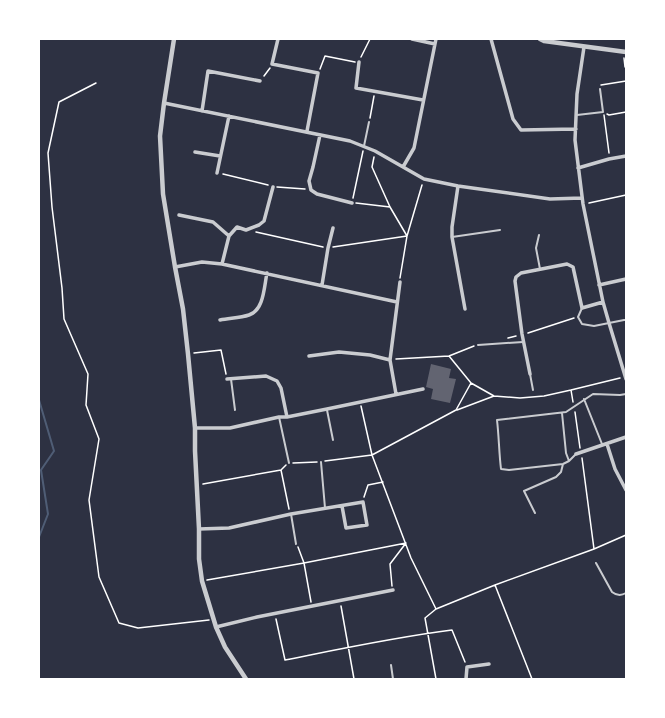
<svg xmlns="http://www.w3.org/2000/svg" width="665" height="718" font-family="Quicksand,sans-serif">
  <rect width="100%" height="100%" fill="#2d3142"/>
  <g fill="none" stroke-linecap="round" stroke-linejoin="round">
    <!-- stream -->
    <path stroke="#4f5d75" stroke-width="2" d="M39,400L54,451L41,470L48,514L39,537"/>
  </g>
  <!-- building -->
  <path fill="#626471" d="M431,364L451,369L449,378L456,379L450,403L431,399L433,389L426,387Z"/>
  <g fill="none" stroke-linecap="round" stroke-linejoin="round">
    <!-- path -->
    <path stroke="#fff" stroke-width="1.5" d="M361,57L370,39
      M624,58L625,67H626
      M320,69L325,56L355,62
      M264,76L270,68
      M96,83L59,102L48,153L52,207L62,288L64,319L88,374L86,405L99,439L89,500L99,577L119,623L138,628L209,620
      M601,85L626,81V82
      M607,114L609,115L626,112
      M604,115L609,153
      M370,118L374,96
      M374,157L372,167L390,207L407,236L400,278
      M223,174L268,185
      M277,187L305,189
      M353,198L363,151
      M356,203L390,207
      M589,203L626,195
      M256,232L323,247
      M333,247L407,236L422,185
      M528,333L574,318
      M508,338L516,336
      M194,353L221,350L226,374
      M449,356L471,383L494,396L520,398L544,396L571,390L573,402
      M396,359L449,356L474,346
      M571,390L620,378
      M361,406L372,455L411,558L436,609L495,585L532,679
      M457,410L494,396
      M575,412L580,448
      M325,461L372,455L456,410L471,383
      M293,463L317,462
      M281,470L289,509
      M203,484L281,470L286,465
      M364,497L368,485L383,482
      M298,547L304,563L311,602
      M594,549L626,535
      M207,580L304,563L406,543L390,564L392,586
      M495,585L594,549L582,458
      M341,606L354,679
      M276,619L285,660C340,649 396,637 452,630L465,662
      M436,679L425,618L436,609"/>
    <!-- service -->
    <path stroke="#caccd0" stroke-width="2" d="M577,115L603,112L600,89
      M364,146L369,122
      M539,235L536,248L540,269
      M452,237L500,230
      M582,308L578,317L582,324L594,326L624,320H626
      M478,345L523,342
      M530,374L533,390
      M231,379L235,410
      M584,399L602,444
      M327,410L333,440
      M562,413L566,453L569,461
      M279,417L289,463
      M576,454L569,461L563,464L509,470L501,469C499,453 499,437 497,420L566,412L593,394L620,395L626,394
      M321,462L325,508
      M535,513L524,491L556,477L561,472L563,464
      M291,514L296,544
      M596,563L612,592C617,596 621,596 626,593
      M391,665L393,679"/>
    <!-- minor -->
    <path stroke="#caccd0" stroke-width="3.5" d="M278,39L272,64L318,73L307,131
      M412,39L435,44
      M491,39L513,119L521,130L576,129
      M584,47L577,94L575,140L583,204L603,302L609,323L626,379
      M359,62L356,88L423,100
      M164,103L350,141L375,151L424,179L458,186L550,199L582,198
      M202,111L208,71L260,81
      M320,135L313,167L309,181L311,190L317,194L352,203
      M195,152L220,156
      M403,167L414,148L436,39
      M578,168L609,159L626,156
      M217,173L229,116
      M458,186L452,227V237L465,309
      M179,215L213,222L229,236L237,227L246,230L259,225L264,221L273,187
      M222,264L229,236
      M175,267L202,262L222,264L397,302
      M322,285L328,248L333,228
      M599,285L626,279
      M220,320C230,318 240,318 249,315C264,310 264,287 267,273
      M309,356L339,352L370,355L390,360
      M530,374L522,334L515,281L516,277L521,273L567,264L573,267L582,308L603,302
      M227,379L266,376L277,381L281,388L287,417
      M396,394L390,360L400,282
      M195,428H230L279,417H287L327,409L423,389
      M607,444L615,469L626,490
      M576,454L626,437
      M199,529L229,528L291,514L363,502L367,525L346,528L342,506
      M216,627L257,617L393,590
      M466,679L467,667L489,664"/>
    <!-- tertiary -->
    <path stroke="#caccd0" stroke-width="4.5" d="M174,39L164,103L160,136L163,194L175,267L183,309L188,354L195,428V451L199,529V559L202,581L216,627L225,647L246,679
      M540,39L544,41L626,52"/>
  </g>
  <!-- border -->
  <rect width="665" height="718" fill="none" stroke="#ffffff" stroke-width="80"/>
</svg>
